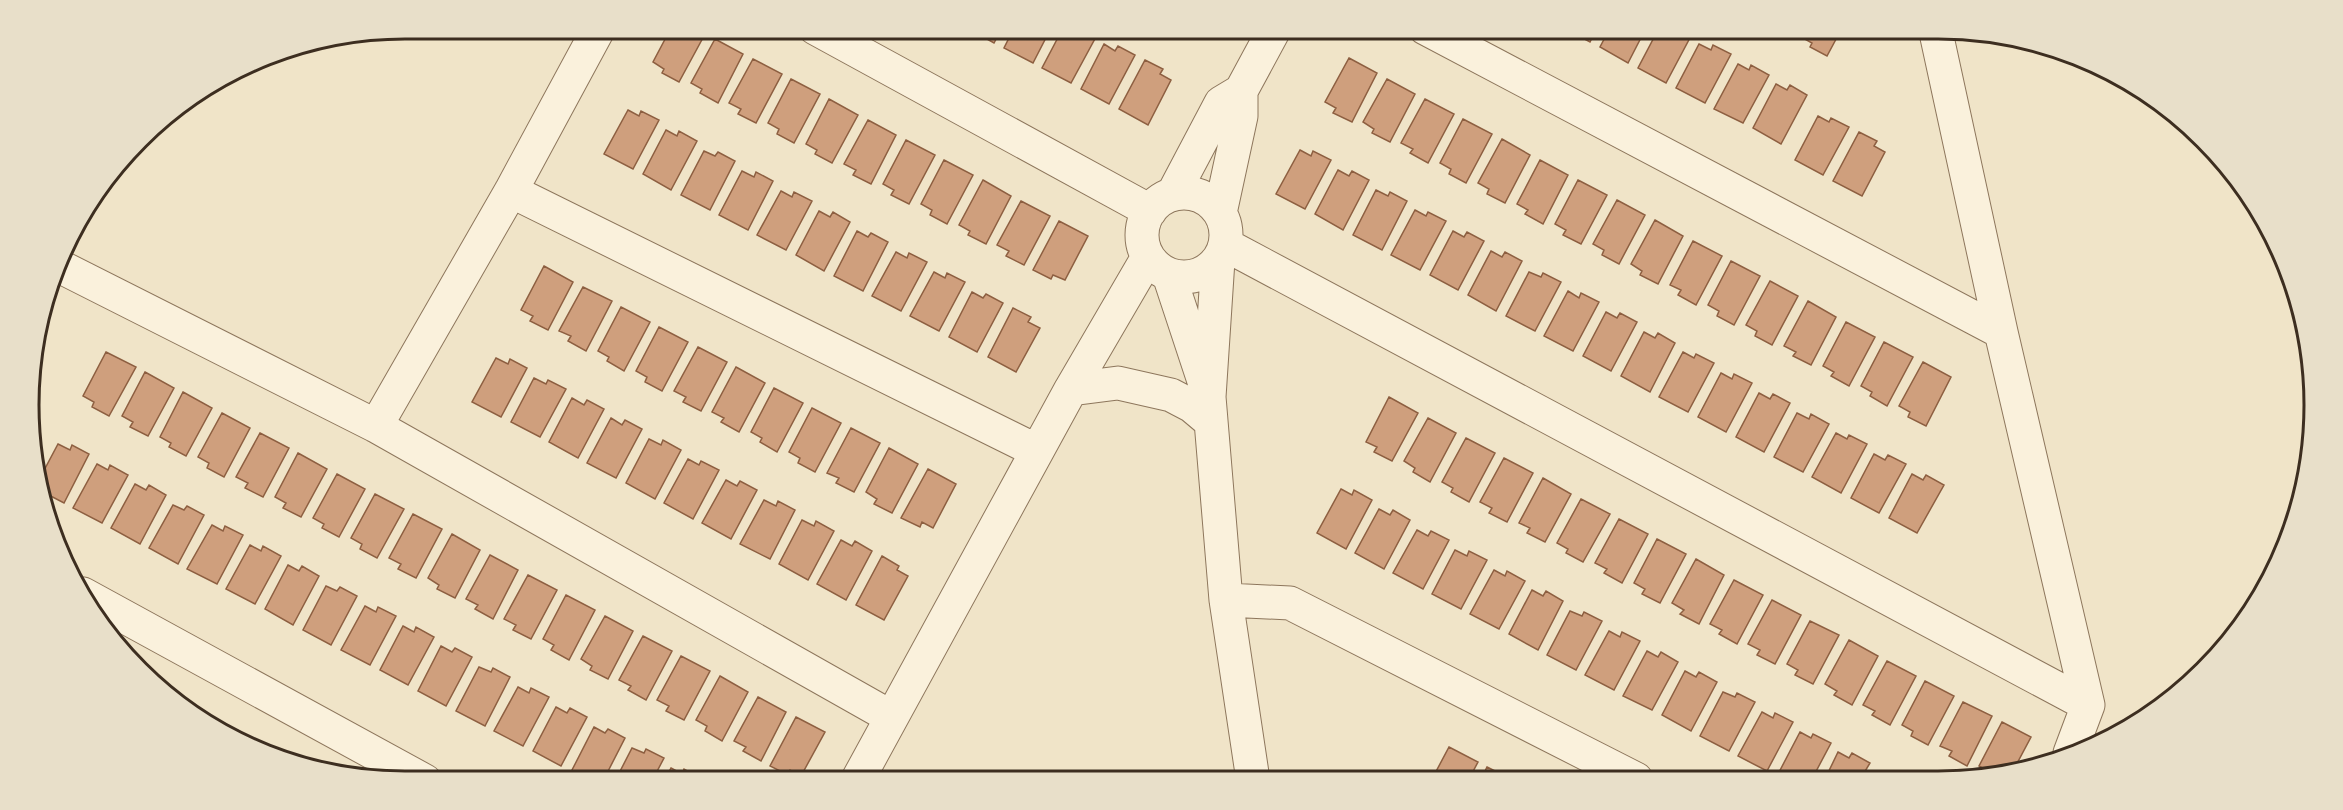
<svg xmlns="http://www.w3.org/2000/svg" width="2343" height="810" font-family="'PT Serif',serif">
  <rect width="100%" height="100%" fill="#f0e4c8"/>
  <!-- building -->
  <path fill="#cf9f7d" stroke="#8d5f41" stroke-width="1.5" d="M671,28H695L705,34L679,82L662,73L664,69L653,62Z
    M967,28H1002L994,43Z
    M1014,28H1051L1033,63L1004,48Z
    M1063,28L1077,30L1085,28L1097,35L1071,83L1042,68Z
    M1564,28H1597L1590,42Z
    M1610,28H1646L1628,63L1600,47Z
    M1659,28H1682L1692,34L1666,83L1638,68Z
    M1774,28H1793L1789,36Z
    M1805,28H1842L1827,56L1810,47L1812,43L1801,37Z
    M715,39L743,54L718,103L700,93L702,89L691,83Z
    M1104,44L1115,51L1118,46L1135,55L1109,104L1081,89Z
    M1699,44L1711,50L1713,45L1731,54L1705,103L1676,88Z
    M1349,58L1377,73L1352,122L1333,113L1336,108L1325,102Z
    M753,59L782,74L756,123L738,114L741,109L729,103Z
    M1145,60L1163,69L1160,74L1171,80L1148,125L1119,109Z
    M1738,64L1749,70L1751,65L1769,75L1743,123L1714,109Z
    M791,79L820,94L794,143L777,134L779,129L768,123Z
    M1387,79L1415,94L1390,142L1372,133L1374,129L1363,122Z
    M1776,84L1787,90L1790,85L1807,95L1781,144L1753,128Z
    M829,99L858,115L832,163L815,154L817,150L806,144Z
    M1425,99L1454,114L1428,163L1410,153L1413,149L1401,143Z
    M628,110L639,116L641,111L659,120L633,169L604,154Z
    M1818,116L1829,122L1831,118L1849,127L1823,175L1795,160Z
    M1463,119L1492,134L1466,183L1449,174L1451,169L1440,163Z
    M868,120L896,135L871,184L853,175L856,170L844,164Z
    M666,130L677,136L679,131L697,141L671,190L643,174Z
    M1859,132L1877,141L1874,146L1885,152L1862,196L1833,181Z
    M1502,139L1530,155L1505,203L1487,194L1489,189L1478,183Z
    M906,140L935,155L909,204L891,195L894,190L883,184Z
    M1300,150L1311,156L1313,151L1331,160L1305,209L1276,194Z
    M704,151L715,156L718,152L735,161L710,210L681,195Z
    M944,160L973,175L947,224L930,215L932,210L921,204Z
    M1540,160L1568,175L1543,224L1525,214L1528,210L1517,204Z
    M1338,170L1349,176L1352,171L1369,180L1343,230L1315,214Z
    M742,171L754,177L756,172L773,181L748,230L719,215Z
    M983,180L1011,196L986,244L968,235L970,231L959,225Z
    M1578,180L1607,195L1581,244L1563,235L1566,230L1555,224Z
    M1376,190L1388,196L1390,192L1407,201L1382,250L1353,235Z
    M781,191L792,197L794,192L812,201L786,250L757,235Z
    M1617,200L1645,215L1619,264L1602,255L1604,250L1593,244Z
    M1021,201L1050,216L1024,265L1006,256L1009,251L997,245Z
    M1415,210L1426,216L1428,212L1446,221L1420,270L1391,255Z
    M819,211L830,217L833,212L850,222L824,271L796,255Z
    M1655,220L1683,236L1658,284L1640,275L1642,271L1631,264Z
    M1059,221L1088,236L1065,280L1053,275L1051,279L1033,270Z
    M857,231L868,237L871,233L888,242L863,291L834,276Z
    M1453,231L1464,237L1467,232L1484,241L1458,290L1430,275Z
    M1693,241L1722,256L1696,305L1678,295L1681,290L1670,285Z
    M1491,251L1502,257L1505,252L1522,261L1496,311L1468,295Z
    M896,252L907,258L909,253L927,262L901,311L872,296Z
    M1731,261L1760,276L1734,325L1717,316L1719,311L1708,305Z
    M544,266L573,282L548,330L530,321L533,316L521,310Z
    M934,272L945,278L947,273L965,282L939,331L910,316Z
    M1529,272L1541,277L1543,273L1561,282L1535,331L1506,316Z
    M1770,281L1798,296L1772,345L1755,336L1757,331L1746,325Z
    M583,287L612,301L586,351L568,341L571,336L559,331Z
    M1568,291L1579,298L1581,293L1599,302L1573,351L1544,336Z
    M972,292L983,298L986,294L1003,303L977,352L949,337Z
    M1808,301L1836,317L1811,365L1793,356L1796,352L1784,346Z
    M621,307L650,322L624,371L607,361L609,357L598,351Z
    M1013,308L1031,317L1028,322L1040,328L1016,372L988,357Z
    M1606,312L1617,318L1620,313L1637,322L1611,371L1583,356Z
    M1846,322L1875,337L1849,386L1831,376L1834,372L1823,366Z
    M659,327L688,342L662,391L645,382L647,377L636,371Z
    M1644,332L1655,338L1658,333L1675,343L1650,392L1621,376Z
    M1884,342L1913,357L1887,406L1870,396L1872,392L1861,386Z
    M698,347L727,362L701,411L683,402L686,397L674,391Z
    M106,352L136,367L109,416L92,407L94,402L83,396Z
    M1683,352L1694,358L1696,354L1714,363L1688,412L1659,397Z
    M496,358L508,364L510,359L527,368L501,417L472,402Z
    M1923,362L1951,377L1926,426L1908,417L1910,412L1899,406Z
    M736,367L765,383L739,432L721,422L724,418L712,412Z
    M145,372L174,388L148,436L130,427L133,422L122,416Z
    M1721,373L1732,379L1734,374L1752,383L1726,432L1698,417Z
    M534,378L546,384L548,380L566,389L540,437L511,422Z
    M774,388L803,403L777,452L760,442L762,438L751,432Z
    M183,392L212,408L186,456L169,447L171,443L160,437Z
    M1759,393L1770,399L1773,394L1790,403L1764,452L1736,437Z
    M1389,397L1418,413L1392,461L1374,452L1377,447L1366,442Z
    M572,398L584,405L587,400L604,409L578,458L549,442Z
    M812,408L841,423L815,472L798,463L800,458L789,452Z
    M222,413L250,428L224,477L207,468L209,463L198,457Z
    M1797,413L1809,419L1811,414L1829,424L1803,472L1774,457Z
    M611,418L622,425L625,420L642,429L616,478L587,463Z
    M1428,418L1456,433L1430,482L1413,472L1415,468L1404,461Z
    M851,428L880,443L854,492L836,483L839,478L827,473Z
    M260,433L289,448L263,497L245,488L248,483L236,477Z
    M1836,433L1847,439L1849,435L1867,444L1841,493L1812,477Z
    M1466,438L1495,453L1469,502L1451,492L1453,488L1442,482Z
    M649,439L661,445L663,440L681,450L655,499L626,483Z
    M58,444L70,450L72,445L89,454L64,503L41,491L40,478Z
    M889,448L918,464L892,513L874,504L877,499L866,492Z
    M298,453L327,469L301,517L283,508L286,503L275,497Z
    M1874,454L1885,460L1888,455L1906,464L1879,513L1851,498Z
    M1504,458L1533,473L1507,522L1489,513L1492,508L1480,502Z
    M688,459L699,465L701,461L719,470L693,519L664,503Z
    M97,464L108,470L110,465L128,475L102,523L73,508Z
    M928,469L956,484L933,528L922,522L920,527L901,518Z
    M337,474L365,489L339,537L322,528L324,524L313,518Z
    M1912,474L1923,480L1926,475L1944,485L1917,533L1889,518Z
    M1543,478L1571,494L1545,542L1527,533L1530,528L1519,523Z
    M726,480L737,486L740,481L757,490L731,539L702,523Z
    M135,484L146,490L149,485L166,495L140,544L111,528Z
    M1341,489L1352,495L1354,490L1372,500L1346,549L1317,533Z
    M375,494L404,509L377,558L360,549L362,544L351,538Z
    M1581,499L1610,514L1583,562L1566,553L1568,549L1557,543Z
    M764,500L776,506L778,501L795,510L770,559L740,544Z
    M173,505L184,510L187,506L204,515L178,564L149,548Z
    M1379,509L1390,515L1393,510L1410,520L1384,569L1355,553Z
    M413,514L442,529L416,578L398,569L401,564L389,558Z
    M1619,519L1648,534L1622,583L1604,573L1607,569L1595,563Z
    M802,520L814,526L816,521L834,531L808,580L779,564Z
    M212,525L223,531L225,526L243,535L217,584L187,569Z
    M1417,530L1428,536L1431,531L1449,540L1423,589L1393,573Z
    M452,534L480,550L455,598L437,589L439,585L428,578Z
    M1657,539L1686,554L1660,603L1642,594L1645,589L1634,583Z
    M841,540L852,546L855,541L872,551L846,600L817,584Z
    M250,545L261,551L263,546L281,556L255,604L226,589Z
    M1455,550L1467,556L1469,551L1487,560L1461,609L1432,594Z
    M490,555L518,570L493,619L475,609L478,605L466,599Z
    M882,556L899,566L897,570L908,576L884,620L856,605Z
    M1696,559L1724,575L1699,624L1680,614L1684,610L1672,603Z
    M288,565L299,571L302,566L319,576L293,625L265,609Z
    M1494,570L1505,576L1507,571L1525,581L1499,629L1470,614Z
    M528,575L557,590L531,639L513,630L516,625L504,619Z
    M1734,580L1763,595L1737,644L1719,634L1722,630L1710,624Z
    M326,586L337,591L340,587L357,596L331,645L303,630Z
    M1532,590L1543,596L1546,591L1563,601L1538,650L1509,634Z
    M566,595L595,610L569,660L551,650L554,645L543,639Z
    M1772,600L1801,615L1775,664L1757,655L1760,650L1748,644Z
    M365,606L376,612L378,607L396,616L370,665L341,650Z
    M1570,611L1582,616L1584,612L1602,621L1576,670L1547,655Z
    M605,616L633,631L608,679L590,670L592,666L581,659Z
    M1810,621L1839,635L1813,684L1795,675L1798,670L1787,664Z
    M403,626L414,632L416,627L434,637L408,685L380,670Z
    M1609,631L1620,637L1622,632L1640,641L1614,690L1585,675Z
    M643,636L672,651L646,700L628,690L631,686L619,680Z
    M1849,640L1878,656L1852,705L1834,695L1837,691L1825,684Z
    M441,646L452,652L455,648L472,657L446,706L418,691Z
    M1647,651L1658,657L1661,652L1678,662L1652,710L1623,696Z
    M681,656L710,671L684,720L666,711L669,706L657,700Z
    M1887,661L1916,676L1890,725L1872,715L1875,711L1863,705Z
    M479,667L491,672L493,668L510,677L485,726L456,711Z
    M1685,671L1696,677L1699,672L1717,682L1691,731L1662,715Z
    M720,676L748,692L722,741L705,731L707,726L696,720Z
    M1925,681L1954,696L1928,745L1911,736L1913,731L1902,725Z
    M518,687L529,693L531,688L549,697L523,746L494,731Z
    M1723,692L1735,697L1737,693L1755,702L1729,751L1700,736Z
    M758,697L786,712L761,761L743,751L746,747L734,741Z
    M1963,702L1992,716L1967,766L1949,756L1952,751L1940,746Z
    M556,707L567,713L570,708L587,717L561,766L533,751Z
    M1762,712L1773,718L1775,713L1793,722L1767,771L1738,756Z
    M796,717L825,732L801,776L790,770L788,775L770,766Z
    M2002,722L2031,737L2013,771L1990,778L1987,776L1990,772L1979,766Z
    M594,727L605,733L608,729L625,738L603,781H589L571,772Z
    M1800,732L1811,738L1813,734L1831,743L1812,779H1782L1777,776Z
    M1449,747L1478,762L1469,779H1432Z
    M632,748L644,753L646,749L664,758L652,781H615Z
    M1838,752L1849,758L1852,753L1870,763L1861,778L1825,779Z
    M1487,767L1511,779H1481Z
    M671,768L682,774L684,769L702,779L701,781H664Z
    M1877,773L1888,778L1890,774L1899,778H1874Z"/>
  <g fill="none" stroke-linecap="round" stroke-linejoin="round">
    <!-- minor casing -->
    <g stroke="#8d765c" stroke-width="35">
      <path id="minor" d="M815,28L1150,211
        M1425,28L2001,332
        M1935,28L2001,332L2088,705L2070,753
        M511,191L1037,451
        M1142 235a42 42 0 1 1 84 0a42 42 0 1 1-84 0Z
        M1173,194L1221,103L1241,91L1275,28
        M1220,213L1241,116V91
        M1226,245L2088,705
        M1218,260L1209,397L1226,600L1253,780
        M59,266L376,426L891,717
        M1169,275L1204,381
        M1071,389L1118,383L1171,395L1192,406L1211,422
        M376,426L511,191L599,28
        M83,594L425,781
        M1226,600L1290,603L1636,779
        M857,781L1071,389L1148,257"/>
    </g>
    <!-- minor -->
    <use href="#minor" stroke="#faf1dc" stroke-width="33"/>
  </g>
  <!-- crop -->
  <path d="M0 0H2343V810H0ZM405 39H1938A366 366 0 0 1 2304 405V405A366 366 0 0 1 1938 771H405A366 366 0 0 1 39 405V405A366 366 0 0 1 405 39Z" fill="#e8dfc9" fill-rule="evenodd"/>
  <path fill="none" stroke="#3d2e20" stroke-width="3" d="M405 39H1938A366 366 0 0 1 2304 405V405A366 366 0 0 1 1938 771H405A366 366 0 0 1 39 405V405A366 366 0 0 1 405 39Z"/>
</svg>
